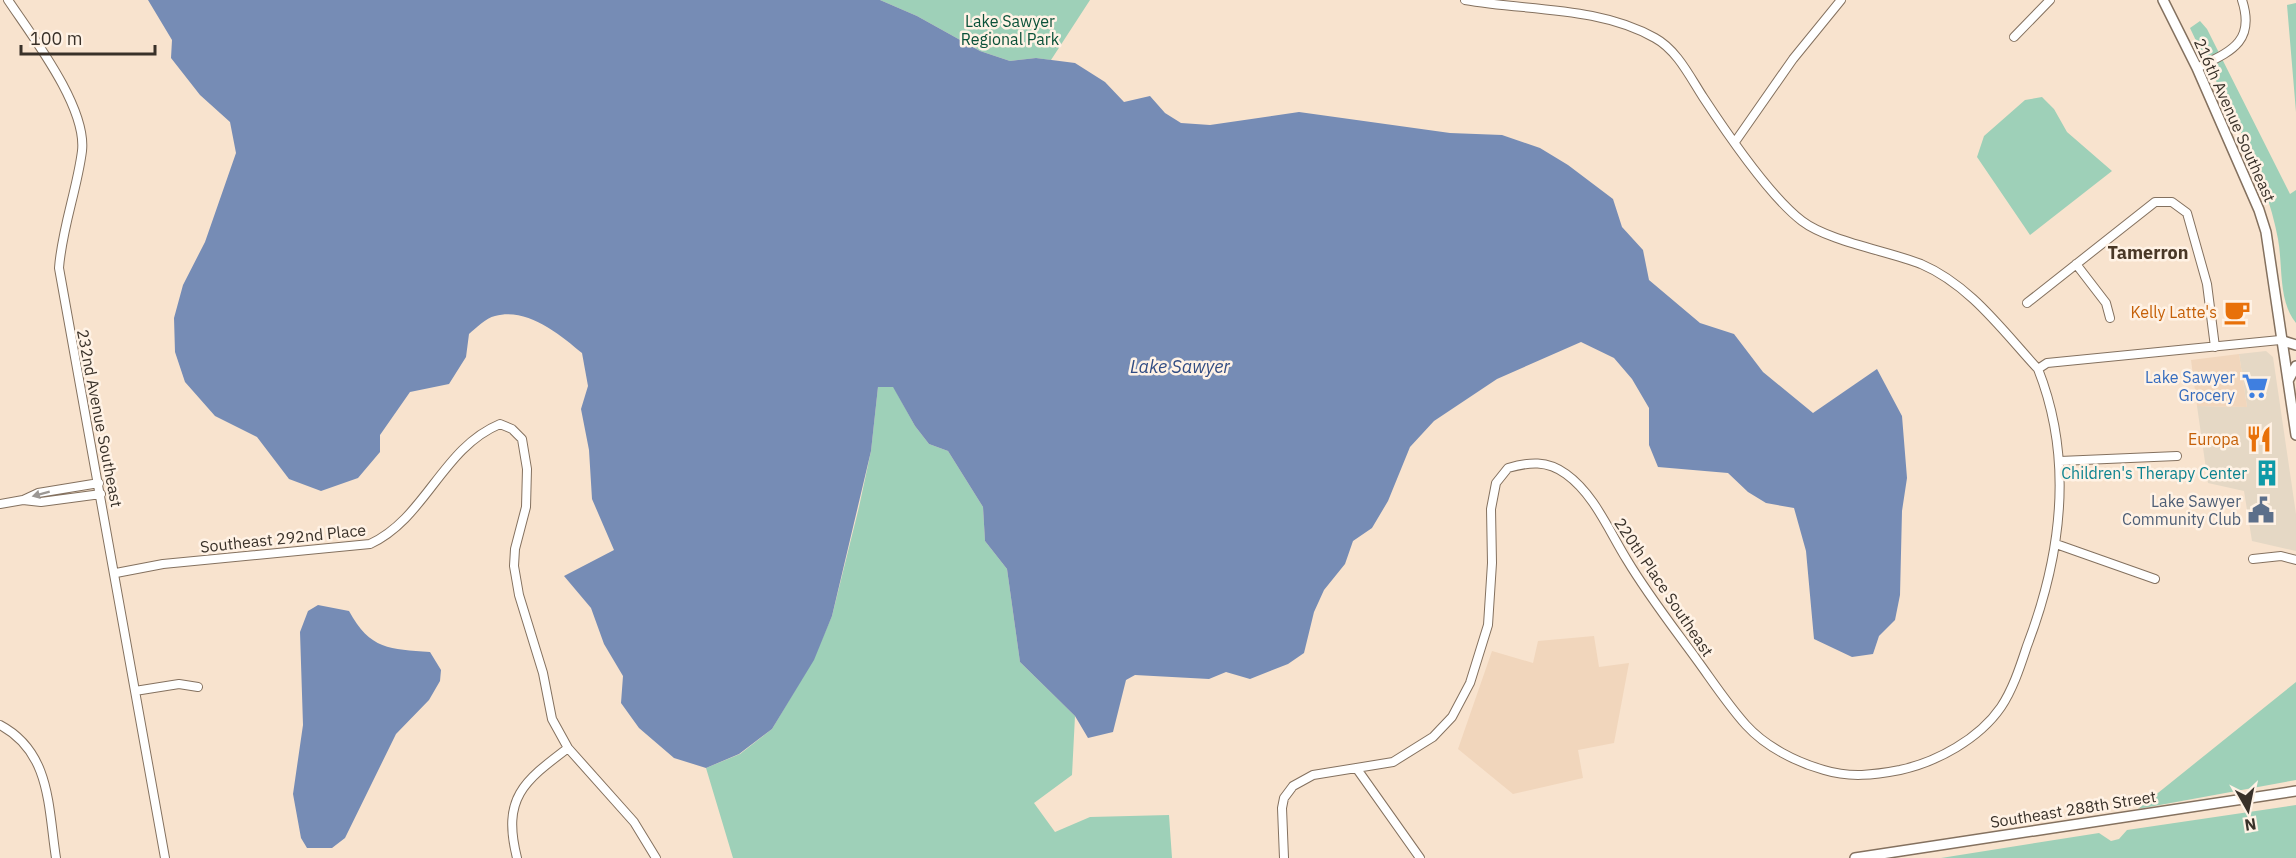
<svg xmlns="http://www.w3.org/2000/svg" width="2296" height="858" font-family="'IBM Plex Sans',sans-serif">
  <rect width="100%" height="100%" fill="#f8e3ce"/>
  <!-- commercial -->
  <path fill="#e5d8c5" d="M2266,351L2273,357L2296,514V551L2252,541L2244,491L2208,483L2197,406L2247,407L2239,354Z"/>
  <!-- built -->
  <path fill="#f1d6bc" d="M2239,354L2247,407L2197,406L2191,360Z
    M1594,636L1599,667L1629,663L1614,743L1578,750L1583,778L1513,794L1458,749L1492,651L1533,663L1538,641Z"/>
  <!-- green -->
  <path fill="#9ed0b8" d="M880,0H1090L1051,60L1036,58L1010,61L980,51L917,16Z
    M2296,3V112L2287,5Z
    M2200,21L2207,29L2290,194L2296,190V323C2278,301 2283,266 2278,239C2266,170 2220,92 2190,28Z
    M2042,97L2054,109L2067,132L2112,171L2030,235L1977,157L1984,136L2025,100Z
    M893,386L915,426L929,444L948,451L983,507L985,541L1007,569L1020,662L1075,716L1072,775L1034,803L1055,832L1090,817L1169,815L1172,858H733L706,768L740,754L772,729L813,660L832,616L859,507L871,451L878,387Z
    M2296,682V780L2138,809Z
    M2296,805V858H1941L2099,833L2111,841L2119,839L2127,830Z"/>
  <!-- water -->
  <path fill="#768cb5" d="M148,0H880L917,16L980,51L1010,61L1036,58L1075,63L1105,82L1124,102L1150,96L1165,113L1181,123L1210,125L1299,112L1450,133L1502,135L1540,148L1568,165L1613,199L1622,227L1643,250L1649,280L1700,323L1734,334L1763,372L1813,413L1877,369L1902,416L1907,478L1902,511L1900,595L1895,620L1879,636L1873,654L1852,657L1814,639L1806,551L1794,508L1766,503L1748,492L1728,473L1658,467L1649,445V408L1632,379L1614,358L1581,342L1497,379L1434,421L1410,447L1388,501L1372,528L1353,541L1345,564L1324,590L1314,612L1304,653L1288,664L1250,679L1226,672L1209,679L1135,675L1126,680L1113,732L1088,738L1075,716L1020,662L1007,569L985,541L983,507L948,451L929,444L915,426L893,387H878L871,451L832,616L814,660L772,729L739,754L706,768L674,758L639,728L621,703L623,676L604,644L591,608L564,576L614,550L592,499L589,450L581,409L588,386L582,353C559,334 527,307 495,316C486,318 476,328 469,334L466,357L449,384L410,392L380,435V452L358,478L321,491L289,479L257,437L215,416L185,382L175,352L174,318L183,285L205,242L236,153L230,122L200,95L171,58L172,40Z
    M318,605L349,611C370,650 390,649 430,652L441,670L440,681L429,700L396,734L345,838L332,848H307L301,838L293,794L303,725L300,632L308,611Z"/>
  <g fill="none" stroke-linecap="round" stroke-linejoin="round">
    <!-- minor casing -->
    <g stroke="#84715f" stroke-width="10">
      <path id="minor" d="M8,0C32,36 87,107 82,151C77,190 62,228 59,268L165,858
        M2014,37L2050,0
        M2197,68C2229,52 2256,43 2242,0
        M1735,142L1793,59L1841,0
        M2076,264L2106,303L2110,318
        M2027,303L2155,202H2172L2187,213L2207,284L2215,347
        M2038,369L2047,363L2280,340
        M2060,461L2177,456
        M99,483L38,493L23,500L41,502L101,494
        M0,504L23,500
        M2056,544L2155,579
        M2253,559L2281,556L2296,560
        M116,573L163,564L370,544C426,518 442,448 500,424L512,429L522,439L527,469L526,507L515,549L514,566L519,595L543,673L552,719L568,748L634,822L656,858
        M135,691L179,684L198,687
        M0,725C51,752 48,807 56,858
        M1357,769L1420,858
        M517,858C502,798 523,782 568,748
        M1284,858L1282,808L1284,798L1293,786L1313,775L1393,762L1433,737L1452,717L1470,683L1488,625L1492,563L1491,509L1496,483L1508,468C1529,462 1547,460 1566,474C1594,494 1609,531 1627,560C1648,595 1673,627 1697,660C1713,682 1728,705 1746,725C1766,747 1796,762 1824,770C1850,778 1874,775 1900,770C1937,762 1979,739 2001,707C2013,689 2020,667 2027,646C2061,557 2074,460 2038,369C2002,330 1970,285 1921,264C1888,251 1828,241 1802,221C1769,196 1726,132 1703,97C1690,77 1677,50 1655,38C1599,6 1527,11 1465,0"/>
    </g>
    <!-- tertiary casing -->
    <g stroke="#84715f" stroke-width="12">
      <path id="tertiary" d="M2163,0L2197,68L2259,210L2266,232L2296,435
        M2280,340L2296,345
        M2288,381L2296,366
        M1855,858L2296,791"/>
    </g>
    <!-- minor -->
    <use href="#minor" stroke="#fff" stroke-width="8"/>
    <!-- tertiary -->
    <use href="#tertiary" stroke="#fff" stroke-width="9"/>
  </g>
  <!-- one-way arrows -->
  <defs><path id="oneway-solid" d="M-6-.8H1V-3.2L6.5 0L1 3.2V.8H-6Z" transform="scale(1.5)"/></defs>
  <use fill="#9c9894" href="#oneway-solid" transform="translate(41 494) rotate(165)"/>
  <!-- icons -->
  <defs>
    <g id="cafe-bare" transform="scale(2.07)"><path d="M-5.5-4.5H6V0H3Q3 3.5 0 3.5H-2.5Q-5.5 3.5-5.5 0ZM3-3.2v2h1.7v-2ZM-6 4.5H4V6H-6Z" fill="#e8710a" stroke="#fff2e5" stroke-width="2.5" paint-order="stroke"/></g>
    <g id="supermarket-bare" transform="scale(2.07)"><path d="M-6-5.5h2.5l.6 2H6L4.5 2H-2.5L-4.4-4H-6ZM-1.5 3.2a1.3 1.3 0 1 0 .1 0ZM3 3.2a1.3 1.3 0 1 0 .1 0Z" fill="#3f7fe0" stroke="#fff2e5" stroke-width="2.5" paint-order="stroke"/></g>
    <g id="restaurant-bare" transform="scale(2.07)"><path d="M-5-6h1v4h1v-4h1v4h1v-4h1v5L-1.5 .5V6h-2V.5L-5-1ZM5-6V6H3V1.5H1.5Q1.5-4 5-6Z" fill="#e8710a" stroke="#fff2e5" stroke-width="2.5" paint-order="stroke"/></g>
    <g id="building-bare" transform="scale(2.07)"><path d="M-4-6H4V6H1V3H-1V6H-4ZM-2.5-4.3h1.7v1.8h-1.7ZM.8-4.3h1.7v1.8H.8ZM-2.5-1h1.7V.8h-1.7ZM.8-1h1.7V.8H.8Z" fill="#0f9aa8" stroke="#fff2e5" stroke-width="2.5" paint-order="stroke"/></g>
    <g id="civic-bare" transform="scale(2.07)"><path d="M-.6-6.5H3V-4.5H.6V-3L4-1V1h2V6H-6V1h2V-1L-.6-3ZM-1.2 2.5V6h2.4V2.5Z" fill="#5c6f8a" stroke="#fff2e5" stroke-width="2.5" paint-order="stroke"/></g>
  </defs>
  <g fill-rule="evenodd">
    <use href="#cafe-bare" x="2237" y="312"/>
    <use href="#supermarket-bare" x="2255" y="386"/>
    <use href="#restaurant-bare" x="2259" y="439"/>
    <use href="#building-bare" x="2267" y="473"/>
    <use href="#civic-bare" x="2261" y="510"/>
  </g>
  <g text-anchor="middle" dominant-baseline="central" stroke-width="5" stroke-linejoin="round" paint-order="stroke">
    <!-- park labels -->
    <g font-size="16" fill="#0a5139" stroke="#fff2e5">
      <text x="1010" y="21">Lake Sawyer<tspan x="1010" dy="18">Regional Park</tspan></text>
    </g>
    <!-- street labels -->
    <g font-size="16" fill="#393129" stroke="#fff2e5">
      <text transform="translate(2235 120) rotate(66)">216th Avenue Southeast</text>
      <text transform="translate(100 418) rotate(79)">232nd Avenue Southeast</text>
      <text transform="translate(283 538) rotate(-6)">Southeast 292nd Place</text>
      <text transform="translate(1664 587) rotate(56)">220th Place Southeast</text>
      <text transform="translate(2073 809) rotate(-9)">Southeast 288th Street</text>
    </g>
    <!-- food labels -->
    <g font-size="16" fill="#c56008" stroke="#fff2e5" text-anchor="end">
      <text x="2217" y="312">Kelly Latte's</text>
      <text x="2239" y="439">Europa</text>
    </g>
    <!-- shop labels -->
    <g font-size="16" fill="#366cbe" stroke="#fff2e5" text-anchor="end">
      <text x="2235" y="377">Lake Sawyer<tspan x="2235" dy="18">Grocery</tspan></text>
    </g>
    <!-- culture labels -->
    <g font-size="16" fill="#0d838f" stroke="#fff2e5" text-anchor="end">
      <text x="2247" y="473">Children's Therapy Center</text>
    </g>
    <!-- service labels -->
    <g font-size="16" fill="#4e5e75" stroke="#fff2e5" text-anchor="end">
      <text x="2241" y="501">Lake Sawyer<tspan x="2241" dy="18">Community Club</tspan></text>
    </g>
    <!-- neighbourhood labels -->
    <g font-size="18" font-weight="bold" fill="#493827" stroke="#fff2e5">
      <text x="2148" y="252">Tamerron</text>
    </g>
    <!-- water labels -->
    <g font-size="18" font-style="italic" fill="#314c83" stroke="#fff2e5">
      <text x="1180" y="366">Lake Sawyer</text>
    </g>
  </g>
  <!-- north arrow -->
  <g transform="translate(2248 810) rotate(171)" stroke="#fff2e5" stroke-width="4.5" paint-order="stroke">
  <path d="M0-4.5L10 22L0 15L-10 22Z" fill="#393129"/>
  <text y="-9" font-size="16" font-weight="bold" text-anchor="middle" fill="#393129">N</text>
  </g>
  <!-- scale -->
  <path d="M21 45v9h134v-9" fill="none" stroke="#393129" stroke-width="3"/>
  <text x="30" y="45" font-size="18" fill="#393129" stroke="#fff2e5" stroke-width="4.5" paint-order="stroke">100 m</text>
</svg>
